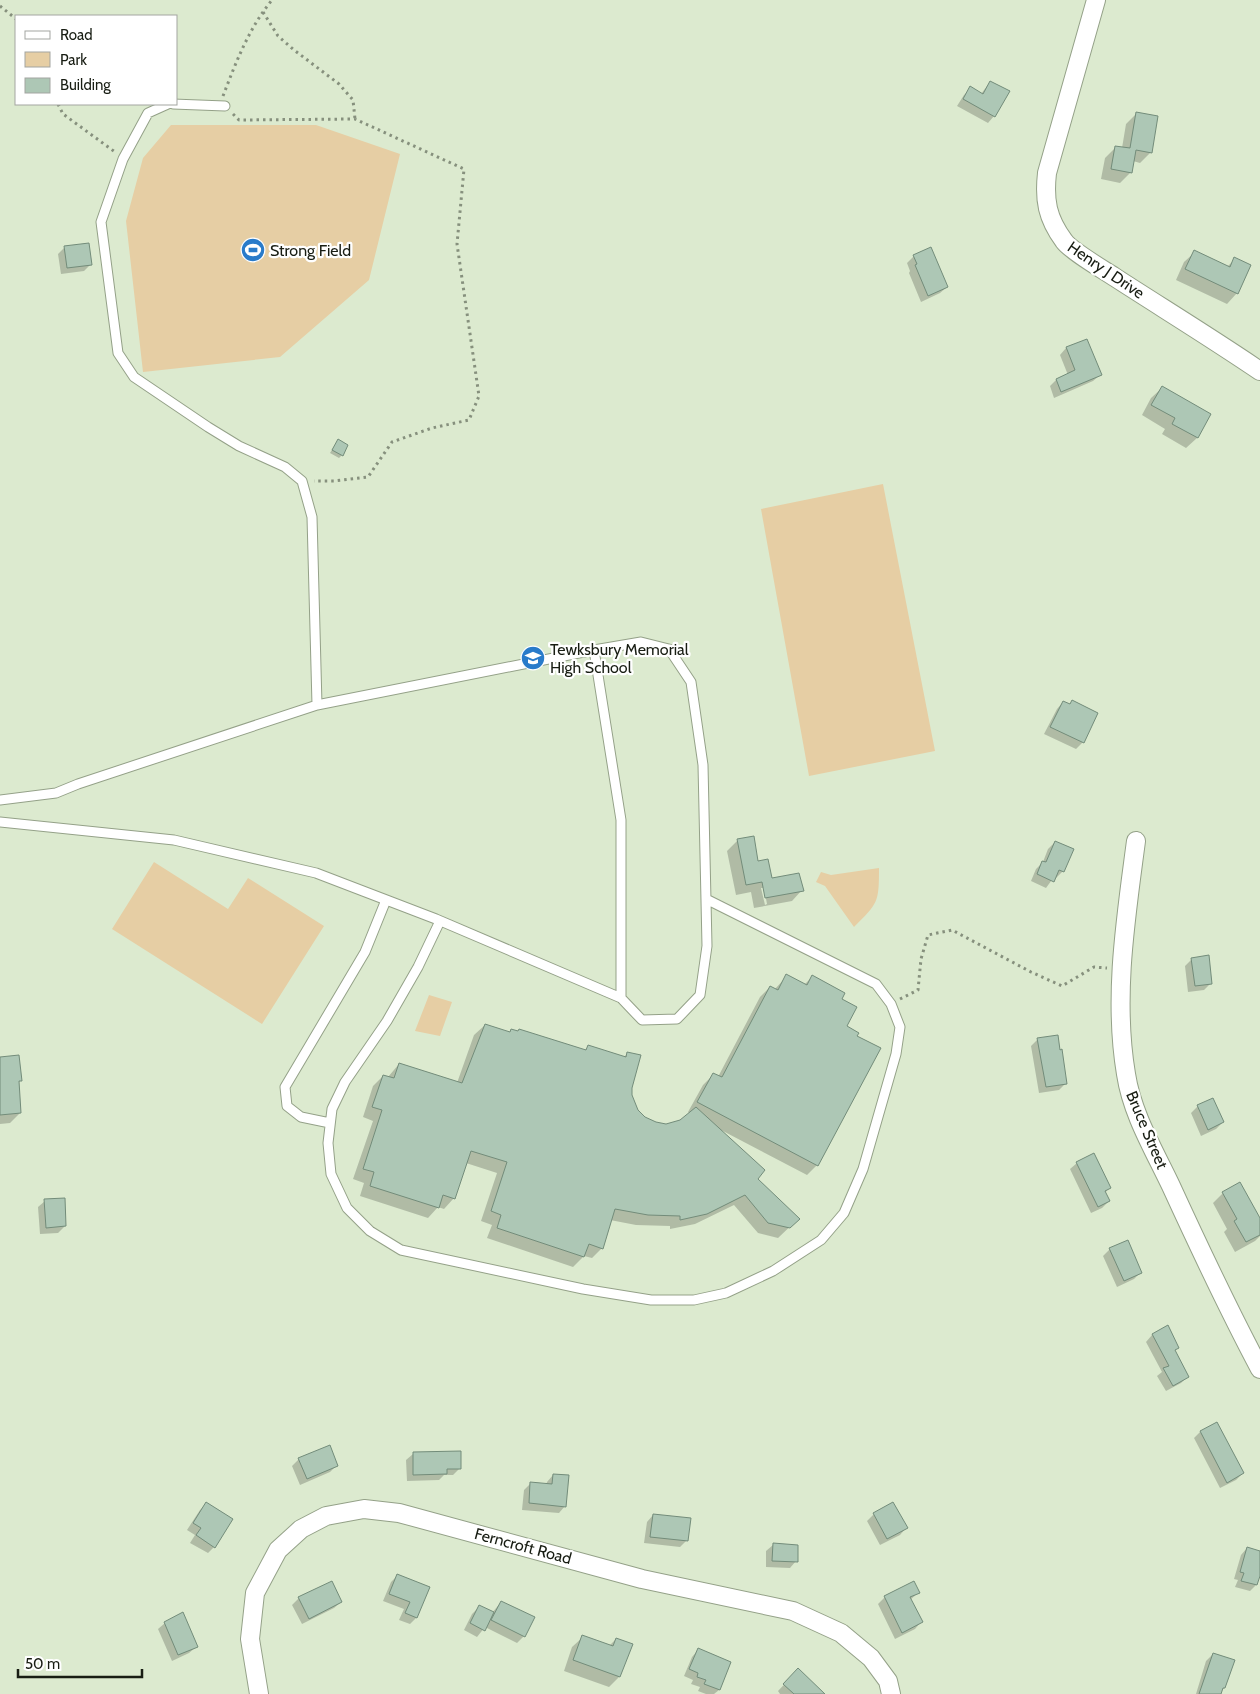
<svg xmlns="http://www.w3.org/2000/svg" width="1260" height="1694" font-family="Cabin,sans-serif">
  <rect width="100%" height="100%" fill="#dceacf"/>
  <!-- green -->
  <path fill="#e6cea4" d="M171,125H316L400,154L369,280L280,357L143,372L126,221L143,158Z
    M883,484L935,751L809,776L761,509Z
    M154,862L228,909L248,878L324,926L262,1024L112,929Z
    M879,868C879,903 878,903 854,927L825,886L816,882L821,872L831,875Z
    M429,995L452,1002L440,1036L415,1031Z"/>
  <!-- shadow -->
  <path fill="#0003" fill-rule="evenodd" d="M990,82L994,116L988,123L957,106L964,95L971,88L981,94Z
    M1136,114L1151,152L1140,163L1133,161L1131,172L1120,183L1101,179L1105,158L1116,147L1122,148L1126,124Z
    M65,247L91,264L84,271L61,274L58,254Z
    M1195,252L1227,267L1235,259L1237,293L1227,304L1176,280L1184,262Z
    M914,256L947,287L940,293L921,302L909,273L910,271L907,263Z
    M1086,340L1100,375L1093,381L1054,398L1050,386L1056,380L1068,375L1060,355L1066,348Z
    M1162,388L1210,415L1197,438L1186,448L1162,434L1165,429L1142,415L1151,398Z
    M338,440L342,455L339,458L330,453Z
    M1063,702L1069,705L1072,702L1083,742L1076,749L1044,734L1057,709Z
    M738,840L771,880L802,890L792,901L754,908L751,892L736,895L727,851ZM761,888H764L767,904L765,905Z
    M1055,842L1063,871L1056,878L1054,877L1046,888L1031,881L1036,869L1043,862L1048,849Z
    M1192,959L1211,983L1204,990L1188,992L1185,966Z
    M787,976L804,985L812,977L840,1000L845,1027L817,1165L807,1175L721,1130L756,1180L798,1219L778,1238L758,1233L734,1205L695,1224L670,1229V1226L636,1225L610,1220L602,1248L592,1258L584,1256L573,1267L487,1238L492,1225L481,1221L497,1173L466,1163L454,1198L444,1209L438,1207L428,1218L360,1196L364,1183L353,1179L373,1121L363,1117L373,1086L383,1076L388,1077L399,1064L457,1083L474,1035L485,1025L509,1033L584,1051L589,1046L623,1058L628,1053L631,1096L637,1111L644,1118L656,1123L666,1125L681,1121L690,1114L688,1112L703,1085L713,1075L718,1077L760,997L770,987L775,989Z
    M1038,1039L1059,1052L1066,1083L1059,1090L1039,1093L1031,1046Z
    M0,1058L20,1081L18,1083L20,1113L10,1123L0,1124Z
    M1198,1106L1223,1122L1216,1129L1201,1136L1191,1113Z
    M1077,1163L1110,1187L1105,1193L1109,1201L1102,1208L1091,1213L1070,1169Z
    M1223,1193L1260,1221V1236L1255,1241L1235,1252L1224,1232L1227,1229L1213,1203Z
    M45,1201L65,1226L58,1233L40,1234L38,1207Z
    M1110,1249L1141,1272L1134,1279L1117,1287L1103,1256Z
    M1152,1335L1178,1347L1174,1351L1187,1377L1181,1383L1166,1391L1157,1376L1162,1372L1146,1342Z
    M1200,1432L1243,1473L1236,1480L1220,1488L1194,1438Z
    M329,1447L337,1465L330,1472L300,1485L292,1466L299,1459Z
    M413,1454L460,1468L453,1475H444L439,1480L407,1481L406,1460Z
    M553,1475L565,1506L559,1513L522,1510L524,1490L531,1483L546,1485L547,1482Z
    M207,1503L214,1547L208,1553L190,1543L195,1535L187,1530L200,1510Z
    M874,1514L906,1528L900,1535L880,1545L867,1521Z
    M653,1515L687,1540L680,1547L644,1543L647,1522Z
    M773,1545L796,1561L790,1568L766,1567V1551Z
    M1247,1548L1260,1552V1572L1256,1585L1250,1591L1235,1587L1238,1580L1234,1579L1241,1555Z
    M398,1575L429,1588L416,1618L410,1624L399,1620L404,1609L383,1601L391,1582Z
    M918,1593L910,1600L921,1622L915,1629L895,1639L878,1604L885,1597Z
    M299,1598L341,1602L334,1608L302,1624L292,1605Z
    M501,1602L524,1636L517,1643L485,1627L477,1637L464,1630L472,1614L479,1607L492,1613Z
    M165,1623L196,1647L189,1653L172,1661L158,1629Z
    M583,1637L609,1646L616,1639L619,1677L609,1687L564,1671L572,1647Z
    M698,1650L730,1663L719,1690L714,1694H706L698,1691L700,1687L691,1684L693,1680L684,1676L692,1657Z
    M1213,1654L1224,1688L1219,1694H1196L1206,1661Z
    M798,1670L820,1694H780L778,1691Z"/>
  <!-- building -->
  <path fill="#adc7b5" stroke="#738c7a" d="M990,81L1010,91L995,117L963,99L970,86L983,94Z
    M1136,112L1158,116L1152,153L1136,150L1132,173L1111,169L1115,146L1130,148Z
    M89,243L92,265L67,268L64,246Z
    M931,247L948,287L928,296L915,265L917,264L913,255Z
    M1194,250L1230,267L1234,257L1251,265L1238,294L1185,269Z
    M1087,339L1102,375L1061,392L1056,379L1075,370L1066,347Z
    M1162,386L1211,414L1198,438L1172,424L1175,418L1151,405Z
    M338,439L348,445L343,456L332,450Z
    M1072,700L1098,713L1084,743L1050,727L1063,701L1070,704Z
    M754,836L758,861L768,859L772,878L799,873L804,891L765,898L762,882L746,885L737,839Z
    M1055,841L1074,849L1064,872L1059,870L1054,882L1037,874L1042,861L1046,862Z
    M1209,955L1212,984L1195,986L1191,958Z
    M786,974L807,985L812,975L845,993L842,999L857,1007L847,1026L859,1033L857,1036L881,1048L818,1166L697,1102L713,1073L722,1077L770,986L778,990Z
    M485,1024L510,1032L511,1029L518,1031L519,1029L586,1050L588,1045L626,1057L627,1052L641,1055L632,1088V1095L638,1110L645,1117L656,1122L666,1124L680,1120L696,1107L765,1170L758,1179L800,1219L790,1228L768,1223L745,1195L707,1214L680,1220V1216L648,1215L615,1209L603,1249L589,1244L584,1257L497,1228L501,1215L491,1211L507,1162L471,1151L455,1199L443,1195L439,1208L370,1186L374,1172L363,1169L382,1110L372,1107L383,1075L394,1078L399,1063L462,1083Z
    M1058,1035L1060,1050L1062,1049L1067,1084L1046,1087L1037,1038Z
    M19,1055L22,1081H19L21,1113L0,1115V1057Z
    M1213,1098L1224,1122L1208,1130L1197,1105Z
    M1094,1153L1111,1188L1105,1191L1110,1201L1098,1207L1076,1162Z
    M1240,1182L1260,1218V1235L1246,1242L1234,1221L1237,1219L1222,1192Z
    M65,1198L66,1226L46,1228L44,1199Z
    M1128,1240L1142,1273L1124,1281L1109,1248Z
    M1168,1325L1179,1348L1175,1350L1189,1377L1173,1386L1163,1368L1169,1366L1152,1334Z
    M1217,1422L1244,1473L1227,1483L1200,1431Z
    M330,1445L338,1466L307,1479L298,1458Z
    M461,1451V1469H447V1474L413,1475V1452Z
    M553,1474L569,1475L566,1507L529,1503L530,1482L552,1484Z
    M206,1502L233,1519L215,1548L196,1535L201,1528L193,1523Z
    M893,1502L908,1528L887,1539L873,1513Z
    M653,1514L691,1518L688,1541L650,1537Z
    M773,1543L798,1545V1562L772,1561Z
    M1247,1547L1260,1551V1576L1257,1585L1241,1581L1244,1573L1240,1572Z
    M397,1574L430,1587L417,1618L405,1613L410,1602L389,1594Z
    M332,1581L342,1602L309,1619L298,1597Z
    M914,1581L920,1593L910,1597L923,1622L902,1633L884,1596Z
    M501,1601L535,1617L525,1637L491,1620Z
    M479,1605L494,1612L485,1631L470,1623Z
    M183,1612L198,1647L178,1655L164,1622Z
    M582,1635L613,1646L616,1638L633,1644L620,1677L573,1660Z
    M698,1648L731,1662L720,1690L704,1684L706,1680L697,1677L698,1673L689,1669Z
    M1213,1653L1235,1660L1225,1688H1223L1221,1694H1199Z
    M798,1668L825,1694H794L783,1684Z"/>
  <g fill="none" stroke-linecap="round" stroke-linejoin="round">
    <!-- lane casing -->
    <g stroke="#94a188" stroke-width="11">
      <path id="lane" d="M168,104L148,113L123,159L101,222L118,353L134,377L208,427L239,446L285,467L302,481L312,517L317,705
        M173,104L225,106
        M594,650L641,642L669,649L691,682L703,765L707,946L700,995L677,1019L642,1020L621,998
        M0,800L56,793L78,784L317,705L594,650L621,820V998L436,919L316,873L174,840L0,822
        M440,921L418,967L387,1021L345,1082L332,1109L328,1143L331,1174L347,1208L370,1231L401,1250L583,1289L651,1300H694L726,1293L773,1271L821,1240L844,1213L863,1169L896,1054L900,1027L891,1004L876,984L706,899
        M330,1123L301,1117L287,1106L285,1087L365,952L386,900"/>
    </g>
    <!-- street casing -->
    <g stroke="#94a188" stroke-width="20">
      <path id="street" d="M1096,0L1047,173C1044,200 1047,218 1064,241C1071,251 1104,270 1116,278C1164,309 1213,339 1260,371
        M1136,841C1126,917 1113,997 1126,1074C1132,1114 1154,1150 1171,1186C1199,1247 1228,1309 1260,1369
        M259,1694L250,1639L255,1593L278,1550L301,1529L326,1516L364,1509L399,1513L642,1579L793,1611L841,1633L871,1658L888,1681L891,1694"/>
    </g>
    <!-- path -->
    <path stroke="#86907d" stroke-width="3" stroke-dasharray="2.5 4" stroke-linecap="butt" d="M0,6L16,19
      M263,12L278,36L294,50L339,84L353,100L355,119
      M223,96C236,62 249,28 272,0
      M58,104L63,114L115,152
      M233,114L239,120L355,119L464,169L457,244L479,396L469,420L432,428L392,442L368,477L334,481H314
      M900,999L918,990L921,959L928,935L952,930L1031,972L1062,986L1094,967L1107,968"/>
    <!-- lane -->
    <use href="#lane" stroke="#fff" stroke-width="9"/>
    <!-- street -->
    <use href="#street" stroke="#fff" stroke-width="18"/>
  </g>
  <!-- icons -->
  <defs>
    <g id="stadium-disc" transform="scale(1.25)"><circle r="9.5" fill="#297bca" stroke="#fff"/><path d="M0-5a6.5 5 0 1 0 0 10a6.5 5 0 1 0 0-10ZM-3.5-1.8h7v3.6h-7Z" fill="#fff"/></g>
    <g id="school-disc" transform="scale(1.25)"><circle r="9.5" fill="#297bca" stroke="#fff"/><path d="M0-5L7-2L0 1L-7-2ZM-4 1L0 2.5L4 1V4Q0 6-4 4Z" fill="#fff"/></g>
  </defs>
  <g fill-rule="evenodd">
    <use href="#stadium-disc" x="253" y="250"/>
    <use href="#school-disc" x="533" y="658"/>
  </g>
  <g text-anchor="middle" dominant-baseline="central" stroke-width="4.5" stroke-linejoin="round" paint-order="stroke">
    <!-- poi labels -->
    <g font-size="16" fill="#181d13" stroke="#fff" text-anchor="start">
      <text x="270" y="250">Strong Field</text>
      <text x="550" y="649">Tewksbury Memorial<tspan x="550" dy="18">High School</tspan></text>
    </g>
    <!-- street labels -->
    <g font-size="16" fill="#181d13" stroke="#fff">
      <text transform="translate(1106 270) rotate(34)">Henry J Drive</text>
      <text transform="translate(1147 1130) rotate(67)">Bruce Street</text>
      <text transform="translate(523 1546) rotate(15)">Ferncroft Road</text>
    </g>
  </g>
  <!-- legend -->
  <rect x="15" y="15" width="162" height="90" fill="#ffffff" stroke="#a3a5a1"/>
  <rect x="25" y="31" width="25" height="8" fill="#ffffff" stroke="#a3a5a1"/>
  <text x="60" y="40" font-size="15" fill="#181d13">Road</text>
  <rect x="25" y="52" width="25" height="15" fill="#e6cea4" stroke="#a3a5a1"/>
  <text x="60" y="65" font-size="15" fill="#181d13">Park</text>
  <rect x="25" y="78" width="25" height="15" fill="#adc7b5" stroke="#a3a5a1"/>
  <text x="60" y="90" font-size="15" fill="#181d13">Building</text>
  <!-- scale -->
  <path d="M18 1669v8h124v-8" fill="none" stroke="#181d13" stroke-width="2.5"/>
  <text x="25" y="1669" font-size="15" fill="#181d13" stroke="#ffffff" stroke-width="4" paint-order="stroke">50 m</text>
</svg>
